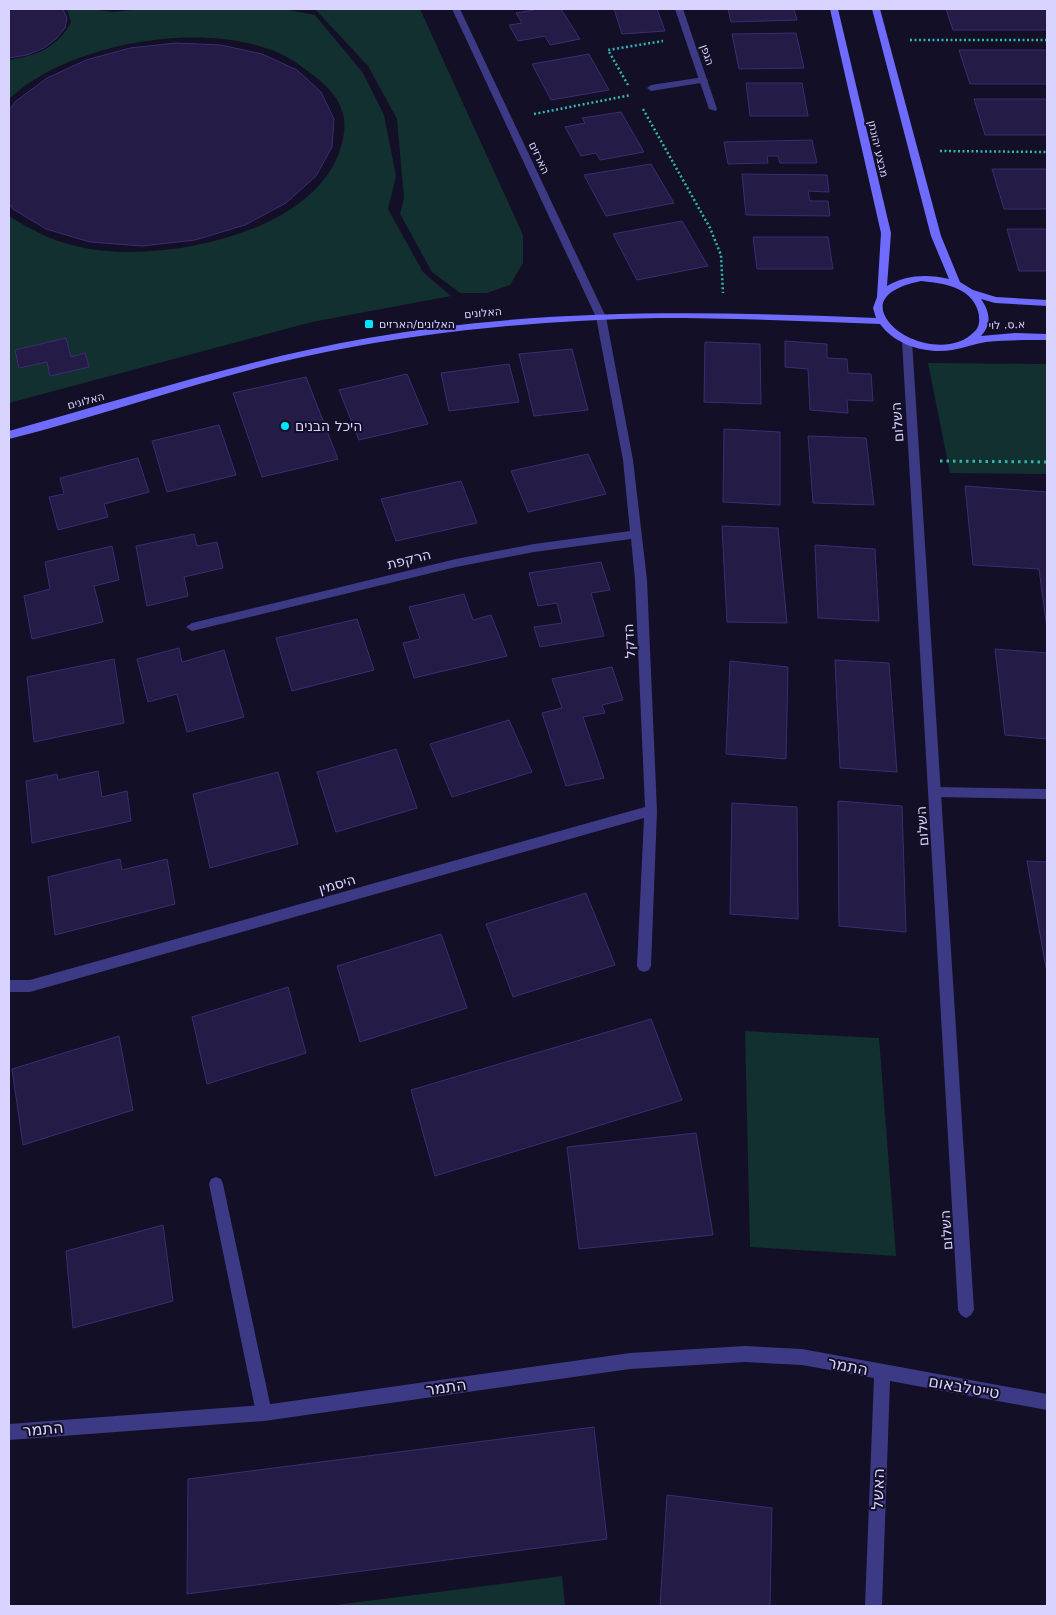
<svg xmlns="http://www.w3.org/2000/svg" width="1056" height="1615" font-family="'DejaVu Sans','Noto Sans Hebrew',sans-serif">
  <rect width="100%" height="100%" fill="#130f26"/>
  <!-- green -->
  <path fill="#12302f" d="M67,9H90L114,12L140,9H284L315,15L363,73L384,115L396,176L388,209L423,272L451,296L312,322L9,403V216C35,232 54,242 85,248C160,263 301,236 336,160C342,147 347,129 343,114C338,95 324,83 309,72C302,67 296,62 289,58C214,17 70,41 9,99V60C36,55 57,49 71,22Z
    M315,9H420L523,235V263L510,285L487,293H460L432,272L400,214L404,198L397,119L368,66Z
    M928,363L1047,364V474L950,473Z
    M745,1031L879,1038L896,1256L750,1247Z
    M562,1576L565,1606H328Z"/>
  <!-- building -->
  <path fill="#241b47" stroke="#3b2d73" d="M9,9H63L67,18L65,28L57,38L44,48L27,55L9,58Z
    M533,9H561L580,39L550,45L545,36L518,41L509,25L522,23L516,13L534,10Z
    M601,9H657L665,31L622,34L614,9Z
    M728,9H794L797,20L731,22Z
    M946,9H1047V30H953Z
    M796,33L804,68L739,69L732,34Z
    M176,43L221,45L262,54L297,70L321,92L334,119L332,147L316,176L286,203L245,225L195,240L142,246L90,242L46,229L13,209L9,204V110L16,101L47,78L86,60L130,48Z
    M959,50H1047V84H970Z
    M589,54L609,90L551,100L532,64Z
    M746,83H802L808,116H750Z
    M974,99H1047V135H985Z
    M621,112L644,152L600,160L596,153L581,156L565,127L585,123L582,118Z
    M812,140L817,163H780L778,156H767L768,163L728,164L724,142Z
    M651,164L674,203L606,216L584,175Z
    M992,169H1047V209H1004Z
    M742,174L827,175L829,192L808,191L810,201H828L830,216L746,215Z
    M682,221L708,266L637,280L613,234Z
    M1007,229H1047V271H1019Z
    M753,237H828L833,269H757Z
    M66,338L71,357L85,353L89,367L50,376L47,362L19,368L15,350Z
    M785,341L827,344V358L847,359L848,373L871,374L873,401L847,400L848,413L810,410L808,369L785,367Z
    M705,342L760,344L761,404L704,402Z
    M572,349L588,410L534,416L519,354Z
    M509,364L519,402L449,411L441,373Z
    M407,374L428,424L359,440L339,390Z
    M306,377L338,459L262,477L233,393Z
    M219,425L236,475L167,492L152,441Z
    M724,429L780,432V505L723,502Z
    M808,436L866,438L874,505L813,503Z
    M588,454L606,494L528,512L511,471Z
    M138,458L149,492L104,504L108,517L58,530L49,497L64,494L60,478Z
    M461,481L477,523L396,541L381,499Z
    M965,486L1047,492V629L1039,569L973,565Z
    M722,526L778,528L787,623L727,622Z
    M194,534L197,546L217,542L223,568L184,577L188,596L147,606L136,546Z
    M815,545L875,549L879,621L818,618Z
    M112,546L119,580L94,586L103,622L32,639L24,596L50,589L45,562Z
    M601,562L610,590L591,593L604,636L540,647L534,627L562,623L557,603L538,606L529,573Z
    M464,594L473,620L491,615L507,656L414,678L403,643L420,639L409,607Z
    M357,619L374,670L292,691L276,638Z
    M179,648L182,662L224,650L244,717L187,732L177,694L148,702L137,659Z
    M995,649L1047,653V739L1005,735Z
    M114,659L124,723L34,742L27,677Z
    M835,660L889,663L897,772L840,768Z
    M730,661L788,667L786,759L726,754Z
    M612,667L623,700L602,705L605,713L583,717L604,778L566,786L542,713L562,708L552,679Z
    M509,720L532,772L452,797L430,744Z
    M396,749L417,808L336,832L317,772Z
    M98,771L102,797L127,791L131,821L32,843L26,781L57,774L58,780Z
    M278,772L298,844L210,868L193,794Z
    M838,801L902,806L906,932L839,926Z
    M732,803L797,807L798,919L730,914Z
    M120,859L122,870L167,859L175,904L55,935L48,877Z
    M1027,861L1047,862V968H1046Z
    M586,893L615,965L513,997L486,924Z
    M441,934L467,1008L360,1042L337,966Z
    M288,987L306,1053L207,1084L192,1017Z
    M651,1019L682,1100L435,1176L411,1090Z
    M119,1036L133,1110L23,1145L12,1069Z
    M696,1133L713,1235L579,1249L567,1147Z
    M163,1225L173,1301L73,1328L66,1251Z
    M594,1427L607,1539L187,1594L188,1479Z
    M667,1495L772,1508L770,1606H660Z"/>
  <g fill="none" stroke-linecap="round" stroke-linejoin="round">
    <!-- path-far1 -->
    <path stroke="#2fb8b0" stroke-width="2.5" stroke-dasharray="2 2.5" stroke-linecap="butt" d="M910,40H1047
      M628,85L608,50L663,41
      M643,109L710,228L721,255L723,293
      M534,114L631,95
      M940,151L1047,152"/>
    <!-- path -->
    <path stroke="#2fb8b0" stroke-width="3" stroke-dasharray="2.5 4" stroke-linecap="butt" d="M940,461L1047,462"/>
    <!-- lane -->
    <path fill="#3d3a85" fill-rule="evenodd" d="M704,77L708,80L707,82L651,91L647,88L651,85Z
      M935,787L1047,789V799L935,797L931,796L929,792L931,788Z
      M216,1177L221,1179L223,1184L272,1413L270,1419L264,1421L258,1419L256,1413L209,1184L211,1179Z"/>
    <!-- street -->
    <path fill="#3d3a85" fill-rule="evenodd" d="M452,9H460L606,317L633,460L647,580L657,811L651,966L649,970L644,972L639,970L637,966L644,818L30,992H9V980H30L645,807L635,580L631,539L534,552L456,567L192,631L186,627L192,623L456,559L534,544L630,531L623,460L596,317Z
      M675,9H683L717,109L716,111L709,109Z
      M907,338L912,341L974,1310L971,1315L966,1318L961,1315L958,1310L902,341Z
      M745,1346L802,1349L1047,1394V1410L890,1381L882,1606H865L874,1378L802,1365L745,1362L630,1369L264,1421L9,1440V1424L264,1405L630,1353Z"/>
    <!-- secondary -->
    <path fill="#6f6bff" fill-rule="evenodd" d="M830,9H838L891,233L887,286C906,275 927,274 949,279L931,236L872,9H880L941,236L960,282L973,290L996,297L1047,300V306L995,303L981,299C990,312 992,324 981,336L1015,333L1047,334V340C1026,340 1007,340 986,342C974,344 964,348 952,350C927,354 896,346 880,324C806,321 732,318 658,318C548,320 439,330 331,351C222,372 116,412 9,439V431C128,398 247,359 368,338C537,308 706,311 876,318L873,308L877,297L881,233ZM921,281C943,283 971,287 978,311C980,319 980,327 974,332C952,355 905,344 888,321C870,296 901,285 921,281Z"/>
  </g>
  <!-- markers -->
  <g fill="#00e5ff" stroke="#130f26" stroke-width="2">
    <rect x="364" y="319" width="10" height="10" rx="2.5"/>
    <circle cx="285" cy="426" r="5"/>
  </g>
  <g text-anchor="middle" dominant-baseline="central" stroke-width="4" stroke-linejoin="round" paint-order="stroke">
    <!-- far-street labels -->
    <g font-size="11" fill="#d9d4ff" stroke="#130f26">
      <text transform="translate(707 55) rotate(71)">הגפן</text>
      <text transform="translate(878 149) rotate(77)">מבצע יהונתן</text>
      <text transform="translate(539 158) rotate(65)">הארזים</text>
      <text transform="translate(483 313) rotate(-5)">האלונים</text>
      <text transform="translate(1007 325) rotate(-2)">א.ס. לוי</text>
      <text transform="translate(86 401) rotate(-15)">האלונים</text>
    </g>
    <!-- far-poi labels -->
    <g font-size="11" fill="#d9d4ff" stroke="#130f26" text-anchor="start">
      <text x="379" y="324">האלונים/הארזים</text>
    </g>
    <!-- street labels -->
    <g font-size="14" fill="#d9d4ff" stroke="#130f26">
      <text transform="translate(897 422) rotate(-94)">השלום</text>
      <text transform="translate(409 559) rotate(-14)">הרקפת</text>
      <text transform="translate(629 641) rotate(-93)">הדקל</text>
      <text transform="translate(922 826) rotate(-94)">השלום</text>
      <text transform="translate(337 884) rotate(-16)">היסמין</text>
      <text transform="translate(946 1230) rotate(-94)">השלום</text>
    </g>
    <!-- poi labels -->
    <g font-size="14" fill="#d9d4ff" stroke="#130f26" text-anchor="start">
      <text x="295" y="426">היכל הבנים</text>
    </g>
    <!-- near-street labels -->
    <g font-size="16" fill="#d9d4ff" stroke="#130f26">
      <text transform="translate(848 1366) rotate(11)">התמר</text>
      <text transform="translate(446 1387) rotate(-8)">התמר</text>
      <text transform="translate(964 1387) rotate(10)">טייטלבאום</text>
      <text transform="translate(43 1429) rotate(-5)">התמר</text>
      <text transform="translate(878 1489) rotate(-88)">האשל</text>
    </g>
  </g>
  <!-- border -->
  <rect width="1056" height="1615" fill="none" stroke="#d9d4ff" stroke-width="20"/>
</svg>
